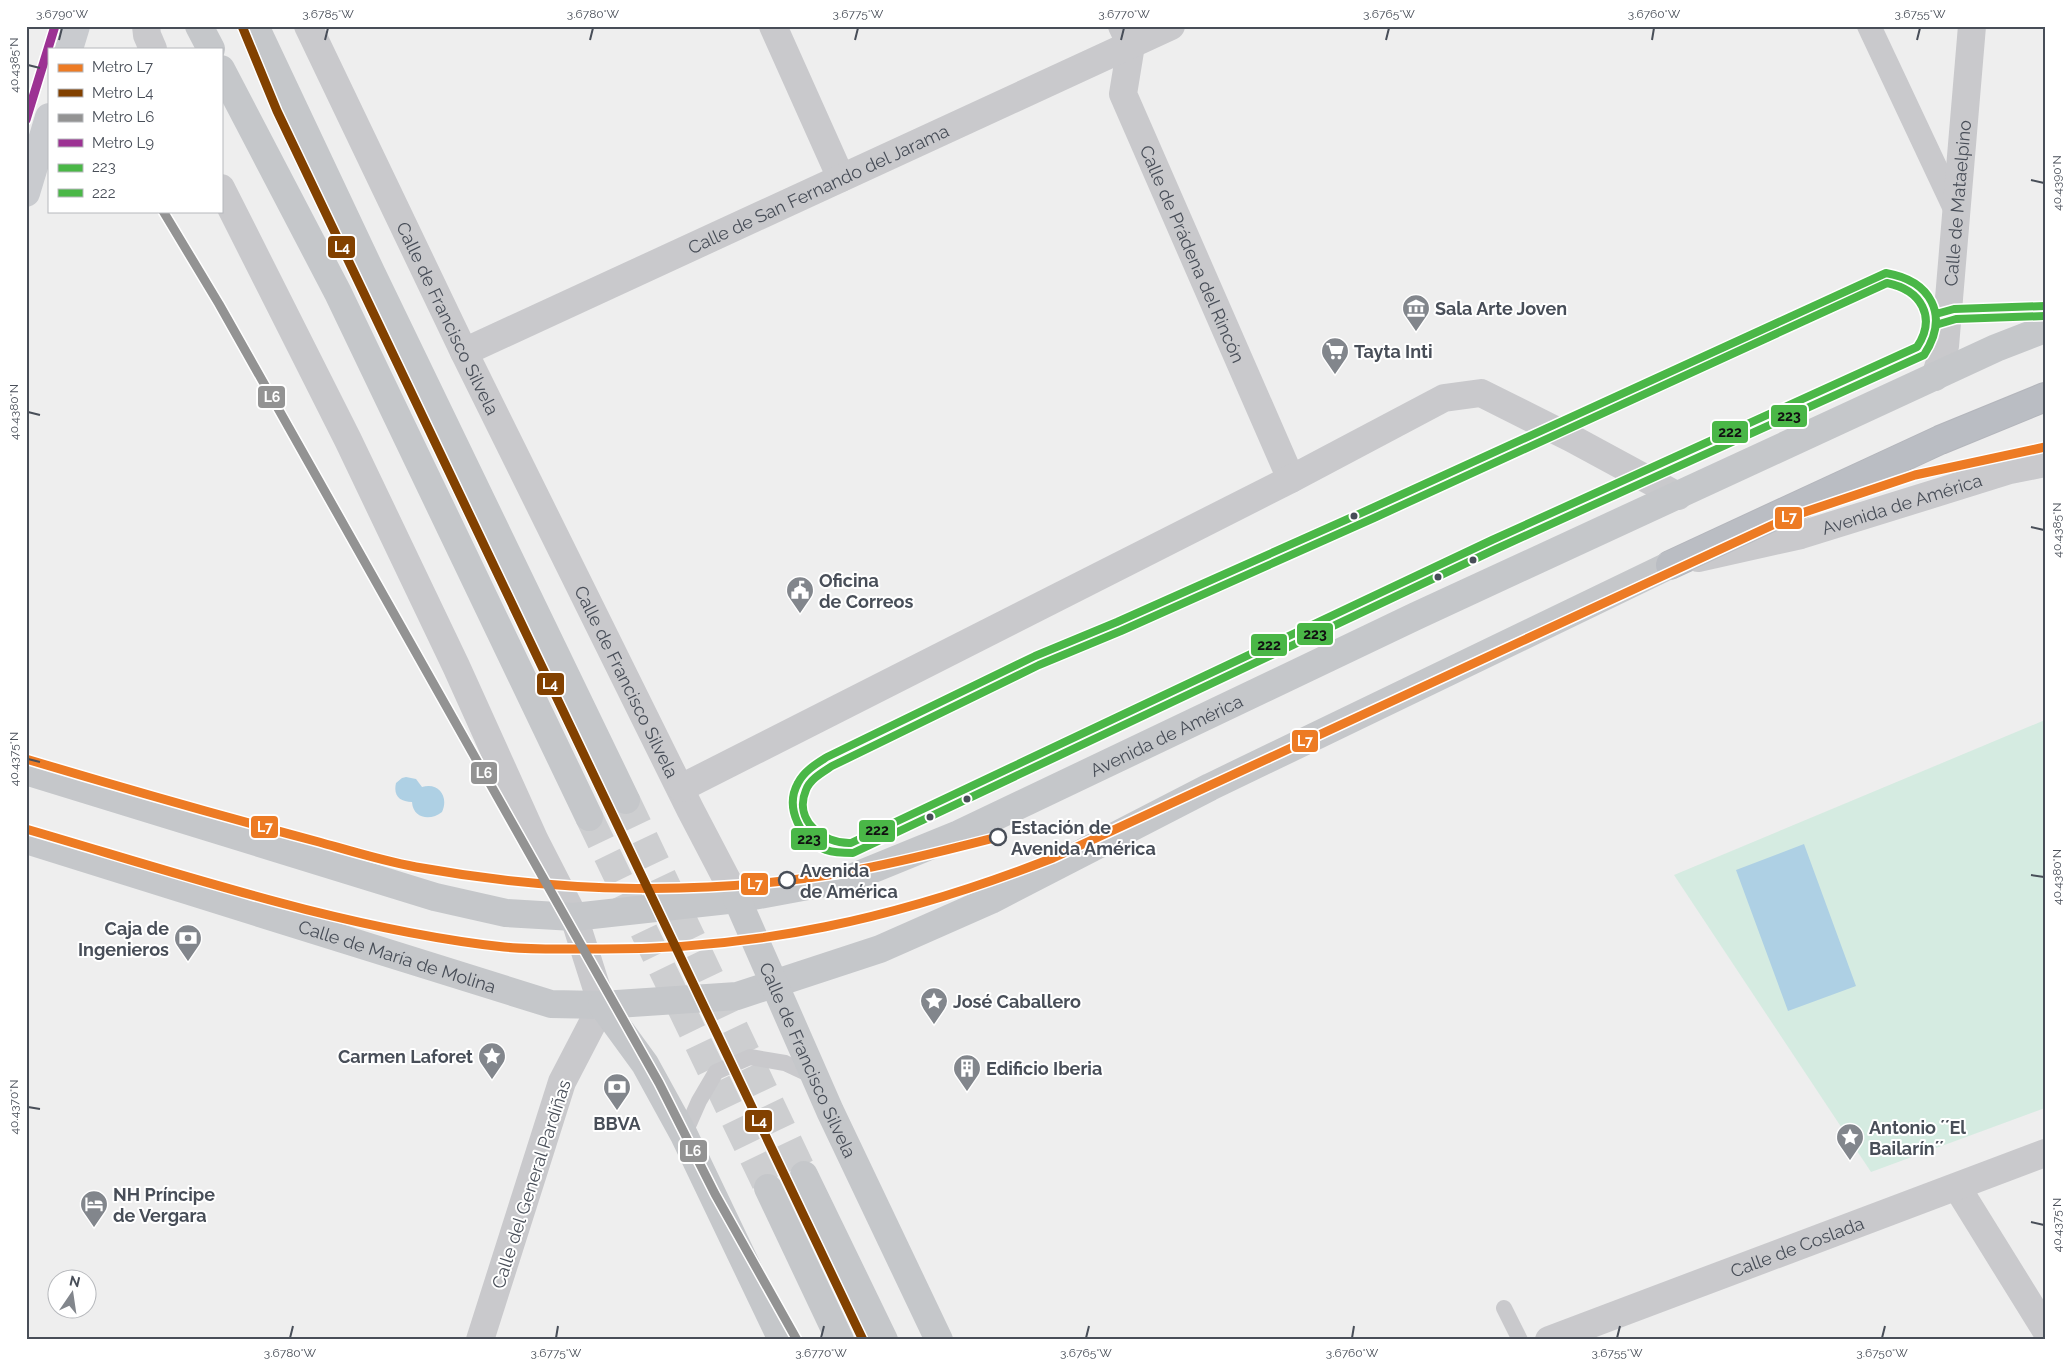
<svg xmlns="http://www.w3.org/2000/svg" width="2071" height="1366" font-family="Raleway,sans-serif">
  <rect width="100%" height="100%" fill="#eee"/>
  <!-- green -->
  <path fill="#d5ebe1" d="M2045,720V1108L1871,1172L1674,875Z"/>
  <!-- water -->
  <path fill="#aed0e4" d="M406,777L416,779L422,787C439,782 449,797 442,812C431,821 413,819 412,802C400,802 393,796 396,783L402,778Z
    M1804,844L1856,986L1788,1011L1736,870Z"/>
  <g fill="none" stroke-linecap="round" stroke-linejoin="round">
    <!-- primary-tunnel -->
    <path stroke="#cdced0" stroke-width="28" stroke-dasharray="28 14" stroke-linecap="butt" d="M626,800L804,1175
      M589,817L768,1188"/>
    <!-- motorway casing -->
    <g stroke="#b4b6bc" stroke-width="30">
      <path id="motorway" d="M1670,565L1940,440L2045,397"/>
    </g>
    <!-- service -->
    <path stroke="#c9c9cc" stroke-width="16" d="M684,1135L699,1101L716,1072L750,1057L785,1063L815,1077
      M1504,1308L1520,1340"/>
    <!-- pedestrian -->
    <path stroke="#c9c9cc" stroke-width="24" d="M1869,26L1956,211"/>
    <!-- minor -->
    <g stroke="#c9c9cc" stroke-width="28">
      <path d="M146,26L147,35L153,49"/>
      <path id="s1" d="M308,26L464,352L690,809L737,899"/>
      <path d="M773,26L841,178"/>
      <path id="s2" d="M1122,26L1131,45L1123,94L1291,479"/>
      <path d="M221,188L348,440L456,666L535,841L574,917L602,1005L562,1082L480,1340"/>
      <path id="s3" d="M464,352L1171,26"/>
      <path id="s4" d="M1935,377L1945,346L1972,26"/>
      <path id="s5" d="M1698,558L1801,535L2010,470L2045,463"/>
      <path d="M681,788L1291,479L1444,398L1481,393L1571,438L1678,496"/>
      <path d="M1957,1187L2045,1329"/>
      <path id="s6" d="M1549,1340L2045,1153"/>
    </g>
    <!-- secondary -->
    <path stroke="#c9cbcf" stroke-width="28" d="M69,49L76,26
      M26,193L49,117"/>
    <!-- primary -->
    <g stroke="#c5c7ca" stroke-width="28">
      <path d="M199,26L211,49"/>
      <path d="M255,26L372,274L626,800"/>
      <path d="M221,69L338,293L589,817"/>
      <path id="s7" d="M26,771L435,897L506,913L574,917L737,899L851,878L959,834L1416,616L1996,348L2045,329"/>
      <path id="s8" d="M26,840L551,1004L602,1005L737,996L880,949L991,900L1210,787L1670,565"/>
      <path id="s9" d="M737,899L830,1111L939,1340"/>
      <path d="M602,1005L645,1064L684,1135L782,1340"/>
      <path d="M804,1175L884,1340"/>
      <path d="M768,1188L840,1340"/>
    </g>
    <!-- motorway -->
    <use href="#motorway" stroke="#babdc3" stroke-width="28"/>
    <!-- bus-1 casing -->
    <g stroke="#fff" stroke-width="11">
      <path id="bus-1" d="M1886,273C1931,281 1950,315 1924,355L1496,549L853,853C844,853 835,853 826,850C801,840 784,808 798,783C804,771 816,764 827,757L1035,656L1117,622L1370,509Z
        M1936,314L1954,309L2045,306"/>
    </g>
    <!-- bus-2 casing -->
    <g stroke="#fff" stroke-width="11">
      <path id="bus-2" d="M1887,283C1921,290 1937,317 1917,347L1492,540L851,843C823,844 793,820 806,790C810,779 823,772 832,766L1039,665L1121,631L1374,518Z
        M1939,324L1956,319L2045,316"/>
    </g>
    <!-- bus-1 -->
    <use href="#bus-1" stroke="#4ab747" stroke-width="8"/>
    <!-- bus-2 -->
    <use href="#bus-2" stroke="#4ab747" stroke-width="8"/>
    <!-- metro-1 casing -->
    <g stroke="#fff" stroke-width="12">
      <path id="metro-1" d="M26,759C123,788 221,816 319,842C351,851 383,861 416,867C560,893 712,897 857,870C905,861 951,849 998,837
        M26,829C181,874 343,929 504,947C532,950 561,949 589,949C755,951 899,918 1053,858L1790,517L1915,475L2045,447"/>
    </g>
    <!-- metro-2 casing -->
    <g stroke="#fff" stroke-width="12">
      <path id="metro-2" d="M242,26L277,111L863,1340"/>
    </g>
    <!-- metro-3 casing -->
    <g stroke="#fff" stroke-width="12">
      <path id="metro-3" d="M163,211L219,304L659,1083L715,1194L797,1340"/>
    </g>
    <!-- metro-4 casing -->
    <g stroke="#fff" stroke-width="12">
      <path id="metro-4" d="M26,120L55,26"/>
    </g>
    <!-- metro-1 -->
    <use href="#metro-1" stroke="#ed7b24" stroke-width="9"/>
    <!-- metro-2 -->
    <use href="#metro-2" stroke="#824100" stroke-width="9"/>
    <!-- metro-3 -->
    <use href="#metro-3" stroke="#939393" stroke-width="9"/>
    <!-- metro-4 -->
    <use href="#metro-4" stroke="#9c3293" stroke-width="9"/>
  </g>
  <!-- ticks -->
  <path fill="none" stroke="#484e58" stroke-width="2" d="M59,40L62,28M325,40L328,28M590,40L593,28M855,40L858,28M1121,40L1124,28M1386,40L1389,28M1652,40L1654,28M1917,40L1920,28M28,65L40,68M2031,180L2044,183M28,412L40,415M2031,527L2044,530M28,759L40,762M2031,875L2044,877M28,1107L40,1109M2031,1222L2044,1225M290,1338L293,1326M556,1338L558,1326M821,1338L824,1326M1086,1338L1089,1326M1352,1338L1354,1326M1617,1338L1620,1326M1882,1338L1885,1326"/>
  <!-- icons -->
  <defs>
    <g id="museum-pin" transform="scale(1.4375)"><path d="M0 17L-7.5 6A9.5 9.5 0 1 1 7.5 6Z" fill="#82868c" stroke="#fff"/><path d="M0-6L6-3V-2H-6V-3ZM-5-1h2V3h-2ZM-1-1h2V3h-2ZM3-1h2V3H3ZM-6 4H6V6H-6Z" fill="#fff"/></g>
    <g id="supermarket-pin" transform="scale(1.4375)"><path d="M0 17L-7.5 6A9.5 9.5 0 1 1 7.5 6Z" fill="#82868c" stroke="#fff"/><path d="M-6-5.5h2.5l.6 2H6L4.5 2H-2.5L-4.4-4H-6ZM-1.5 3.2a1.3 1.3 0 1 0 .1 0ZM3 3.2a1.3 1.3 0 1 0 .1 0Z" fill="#fff"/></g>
    <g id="civic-pin" transform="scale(1.4375)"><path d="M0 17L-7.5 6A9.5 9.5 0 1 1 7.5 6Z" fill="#82868c" stroke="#fff"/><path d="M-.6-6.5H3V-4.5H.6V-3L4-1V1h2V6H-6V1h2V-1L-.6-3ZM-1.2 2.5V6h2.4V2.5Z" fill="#fff"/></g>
    <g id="bank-pin" transform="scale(1.4375)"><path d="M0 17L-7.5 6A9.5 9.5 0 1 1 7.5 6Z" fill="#82868c" stroke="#fff"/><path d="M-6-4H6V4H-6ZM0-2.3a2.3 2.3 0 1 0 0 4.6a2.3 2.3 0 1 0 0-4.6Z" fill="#fff"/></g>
    <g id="sight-pin" transform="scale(1.4375)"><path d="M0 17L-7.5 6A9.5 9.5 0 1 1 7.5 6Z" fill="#82868c" stroke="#fff"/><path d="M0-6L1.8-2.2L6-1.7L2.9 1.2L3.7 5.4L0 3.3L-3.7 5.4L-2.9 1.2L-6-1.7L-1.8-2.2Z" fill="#fff"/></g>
    <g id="building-pin" transform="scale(1.4375)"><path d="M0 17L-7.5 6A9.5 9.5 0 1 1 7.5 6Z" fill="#82868c" stroke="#fff"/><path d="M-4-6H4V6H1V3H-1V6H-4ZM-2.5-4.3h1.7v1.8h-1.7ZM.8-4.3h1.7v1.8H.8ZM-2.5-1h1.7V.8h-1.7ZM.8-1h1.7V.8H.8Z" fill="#fff"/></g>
    <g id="hotel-pin" transform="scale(1.4375)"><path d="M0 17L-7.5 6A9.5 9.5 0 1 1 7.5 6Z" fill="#82868c" stroke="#fff"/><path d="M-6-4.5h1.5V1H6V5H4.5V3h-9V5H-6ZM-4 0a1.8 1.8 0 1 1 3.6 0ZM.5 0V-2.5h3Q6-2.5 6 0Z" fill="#fff"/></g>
  </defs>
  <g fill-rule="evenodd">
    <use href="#museum-pin" x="1416" y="308"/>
    <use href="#supermarket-pin" x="1335" y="351"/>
    <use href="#civic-pin" x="800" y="590"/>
    <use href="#bank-pin" x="188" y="938"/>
    <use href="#sight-pin" x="934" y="1001"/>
    <use href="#sight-pin" x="492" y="1056"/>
    <use href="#building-pin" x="967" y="1068"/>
    <use href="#bank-pin" x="617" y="1087"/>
    <use href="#sight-pin" x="1850" y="1137"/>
    <use href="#hotel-pin" x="94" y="1204"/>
  </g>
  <!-- markers -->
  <g fill="#484e58" stroke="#fff" stroke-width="2">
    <circle cx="1354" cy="516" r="4.5"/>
    <circle cx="1473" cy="560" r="4.5"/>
    <circle cx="1438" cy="577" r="4.5"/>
    <circle cx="967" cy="799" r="4.5"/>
    <circle cx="930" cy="817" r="4.5"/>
  </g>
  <g fill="#fff" stroke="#484e58" stroke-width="2.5">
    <circle cx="998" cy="837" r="8"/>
    <circle cx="787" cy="880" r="8"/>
  </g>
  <g text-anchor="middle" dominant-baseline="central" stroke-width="4" stroke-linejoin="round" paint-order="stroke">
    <!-- street labels -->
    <g font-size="18" fill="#484e58" stroke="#fff">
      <text stroke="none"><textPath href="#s3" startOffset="390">Calle de San Fernando del Jarama</textPath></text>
      <text stroke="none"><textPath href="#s4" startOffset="176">Calle de Mataelpino</textPath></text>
      <text stroke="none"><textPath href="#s2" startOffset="245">Calle de Prádena del Rincón</textPath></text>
      <text stroke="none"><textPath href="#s1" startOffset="324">Calle de Francisco Silvela</textPath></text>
      <text stroke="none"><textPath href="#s5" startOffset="211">Avenida de América</textPath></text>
      <text stroke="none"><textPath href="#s1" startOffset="729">Calle de Francisco Silvela</textPath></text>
      <text stroke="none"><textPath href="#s7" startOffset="1195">Avenida de América</textPath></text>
      <text stroke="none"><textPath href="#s8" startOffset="389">Calle de María de Molina</textPath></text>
      <text stroke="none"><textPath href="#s9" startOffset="176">Calle de Francisco Silvela</textPath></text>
      <text transform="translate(531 1184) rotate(-72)">Calle del General Pardiñas</text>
      <text stroke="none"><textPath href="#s6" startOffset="265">Calle de Coslada</textPath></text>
    </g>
    <!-- poi labels -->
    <g font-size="18" font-weight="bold" fill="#484e58" stroke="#fff" text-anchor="start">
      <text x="1435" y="308">Sala Arte Joven</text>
      <text x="1354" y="351">Tayta Inti</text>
      <text x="819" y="580">Oficina<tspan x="819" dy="21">de Correos</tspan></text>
      <text x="169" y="928" text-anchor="end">Caja de<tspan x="169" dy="21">Ingenieros</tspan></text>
      <text x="953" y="1001">José Caballero</text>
      <text x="473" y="1056" text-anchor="end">Carmen Laforet</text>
      <text x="986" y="1068">Edificio Iberia</text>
      <text x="617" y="1123" text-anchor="middle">BBVA</text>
      <text x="1869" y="1127">Antonio ´´El<tspan x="1869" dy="21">Bailarín´´</tspan></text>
      <text x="113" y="1194">NH Príncipe<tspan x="113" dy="21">de Vergara</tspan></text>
    </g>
    <!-- stop labels -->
    <g font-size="18" font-weight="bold" fill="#484e58" stroke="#fff" text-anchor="start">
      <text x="1011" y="827">Estación de<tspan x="1011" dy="21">Avenida América</tspan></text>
      <text x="800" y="870">Avenida<tspan x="800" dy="21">de América</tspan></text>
    </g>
  </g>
  <g stroke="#fff" stroke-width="2">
    <rect x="327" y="235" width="29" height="24" rx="5" fill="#824100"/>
    <rect x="257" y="385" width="29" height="24" rx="5" fill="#939393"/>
    <rect x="1770" y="404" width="38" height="24" rx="5" fill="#4ab747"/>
    <rect x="1711" y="420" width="38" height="24" rx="5" fill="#4ab747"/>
    <rect x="1774" y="506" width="29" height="24" rx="5" fill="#ed7b24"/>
    <rect x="1296" y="622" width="38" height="24" rx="5" fill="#4ab747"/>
    <rect x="1250" y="633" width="38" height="24" rx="5" fill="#4ab747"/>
    <rect x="536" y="672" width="29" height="24" rx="5" fill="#824100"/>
    <rect x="1291" y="729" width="28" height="24" rx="5" fill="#ed7b24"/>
    <rect x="470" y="761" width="28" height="24" rx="5" fill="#939393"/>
    <rect x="250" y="815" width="29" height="24" rx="5" fill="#ed7b24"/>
    <rect x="858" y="819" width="38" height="24" rx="5" fill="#4ab747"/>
    <rect x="790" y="827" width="38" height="24" rx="5" fill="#4ab747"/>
    <rect x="740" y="872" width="29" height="24" rx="5" fill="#ed7b24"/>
    <rect x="744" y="1109" width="29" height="24" rx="5" fill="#824100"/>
    <rect x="679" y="1139" width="29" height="24" rx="5" fill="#939393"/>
  </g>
  <g font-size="14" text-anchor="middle" font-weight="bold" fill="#fff">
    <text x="342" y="252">L4</text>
    <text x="272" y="402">L6</text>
    <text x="1789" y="522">L7</text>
    <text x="550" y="689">L4</text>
    <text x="1305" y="746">L7</text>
    <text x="484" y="778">L6</text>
    <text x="265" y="832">L7</text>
    <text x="755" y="889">L7</text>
    <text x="759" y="1126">L4</text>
    <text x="693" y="1156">L6</text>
  </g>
  <g font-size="14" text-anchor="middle" font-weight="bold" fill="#111">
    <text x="1789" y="421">223</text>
    <text x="1730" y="437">222</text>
    <text x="1315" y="639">223</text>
    <text x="1269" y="650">222</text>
    <text x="877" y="835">222</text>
    <text x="809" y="844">223</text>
  </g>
  <!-- border -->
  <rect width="2071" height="1366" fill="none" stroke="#ffffff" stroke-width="55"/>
  <!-- legend -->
  <rect x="48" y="48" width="175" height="165" fill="#ffffff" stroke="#b6b8bc"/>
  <rect x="58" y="64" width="25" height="8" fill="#ed7b24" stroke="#b6b8bc"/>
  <text x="92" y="72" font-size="15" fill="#484e58">Metro L7</text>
  <rect x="58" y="89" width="25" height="8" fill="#824100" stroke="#b6b8bc"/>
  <text x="92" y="98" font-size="15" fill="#484e58">Metro L4</text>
  <rect x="58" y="114" width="25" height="8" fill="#939393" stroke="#b6b8bc"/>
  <text x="92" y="122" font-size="15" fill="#484e58">Metro L6</text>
  <rect x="58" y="139" width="25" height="8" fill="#9c3293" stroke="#b6b8bc"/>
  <text x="92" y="148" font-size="15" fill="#484e58">Metro L9</text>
  <rect x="58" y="164" width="25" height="8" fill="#4ab747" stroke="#b6b8bc"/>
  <text x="92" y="172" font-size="15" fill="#484e58">223</text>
  <rect x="58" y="189" width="25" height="8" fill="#4ab747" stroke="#b6b8bc"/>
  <text x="92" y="198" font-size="15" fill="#484e58">222</text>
  <!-- north arrow -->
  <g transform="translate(72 1294) rotate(13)"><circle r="24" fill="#ffffff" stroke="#b6b8bc"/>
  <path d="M0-4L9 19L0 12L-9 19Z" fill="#82868c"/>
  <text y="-8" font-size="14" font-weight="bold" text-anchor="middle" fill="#484e58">N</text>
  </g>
  <rect x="28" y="28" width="2016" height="1310" fill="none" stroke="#484e58" stroke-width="2"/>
  <g font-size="12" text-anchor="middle" fill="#484e58">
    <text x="62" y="18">3.6790°W</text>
    <text x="328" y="18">3.6785°W</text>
    <text x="593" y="18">3.6780°W</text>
    <text x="858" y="18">3.6775°W</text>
    <text x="1124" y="18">3.6770°W</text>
    <text x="1389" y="18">3.6765°W</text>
    <text x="1654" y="18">3.6760°W</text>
    <text x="1920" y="18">3.6755°W</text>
    <text transform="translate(14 65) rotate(-90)" y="4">40.4385°N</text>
    <text transform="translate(2057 183) rotate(-90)" y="4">40.4390°N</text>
    <text transform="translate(14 412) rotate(-90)" y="4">40.4380°N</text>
    <text transform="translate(2057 530) rotate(-90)" y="4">40.4385°N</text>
    <text transform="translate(14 759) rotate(-90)" y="4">40.4375°N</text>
    <text transform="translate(2057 877) rotate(-90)" y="4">40.4380°N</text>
    <text transform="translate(14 1107) rotate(-90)" y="4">40.4370°N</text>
    <text transform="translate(2057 1225) rotate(-90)" y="4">40.4375°N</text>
    <text x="290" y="1357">3.6780°W</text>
    <text x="556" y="1357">3.6775°W</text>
    <text x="821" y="1357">3.6770°W</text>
    <text x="1086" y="1357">3.6765°W</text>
    <text x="1352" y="1357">3.6760°W</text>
    <text x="1617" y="1357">3.6755°W</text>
    <text x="1882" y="1357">3.6750°W</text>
  </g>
</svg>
